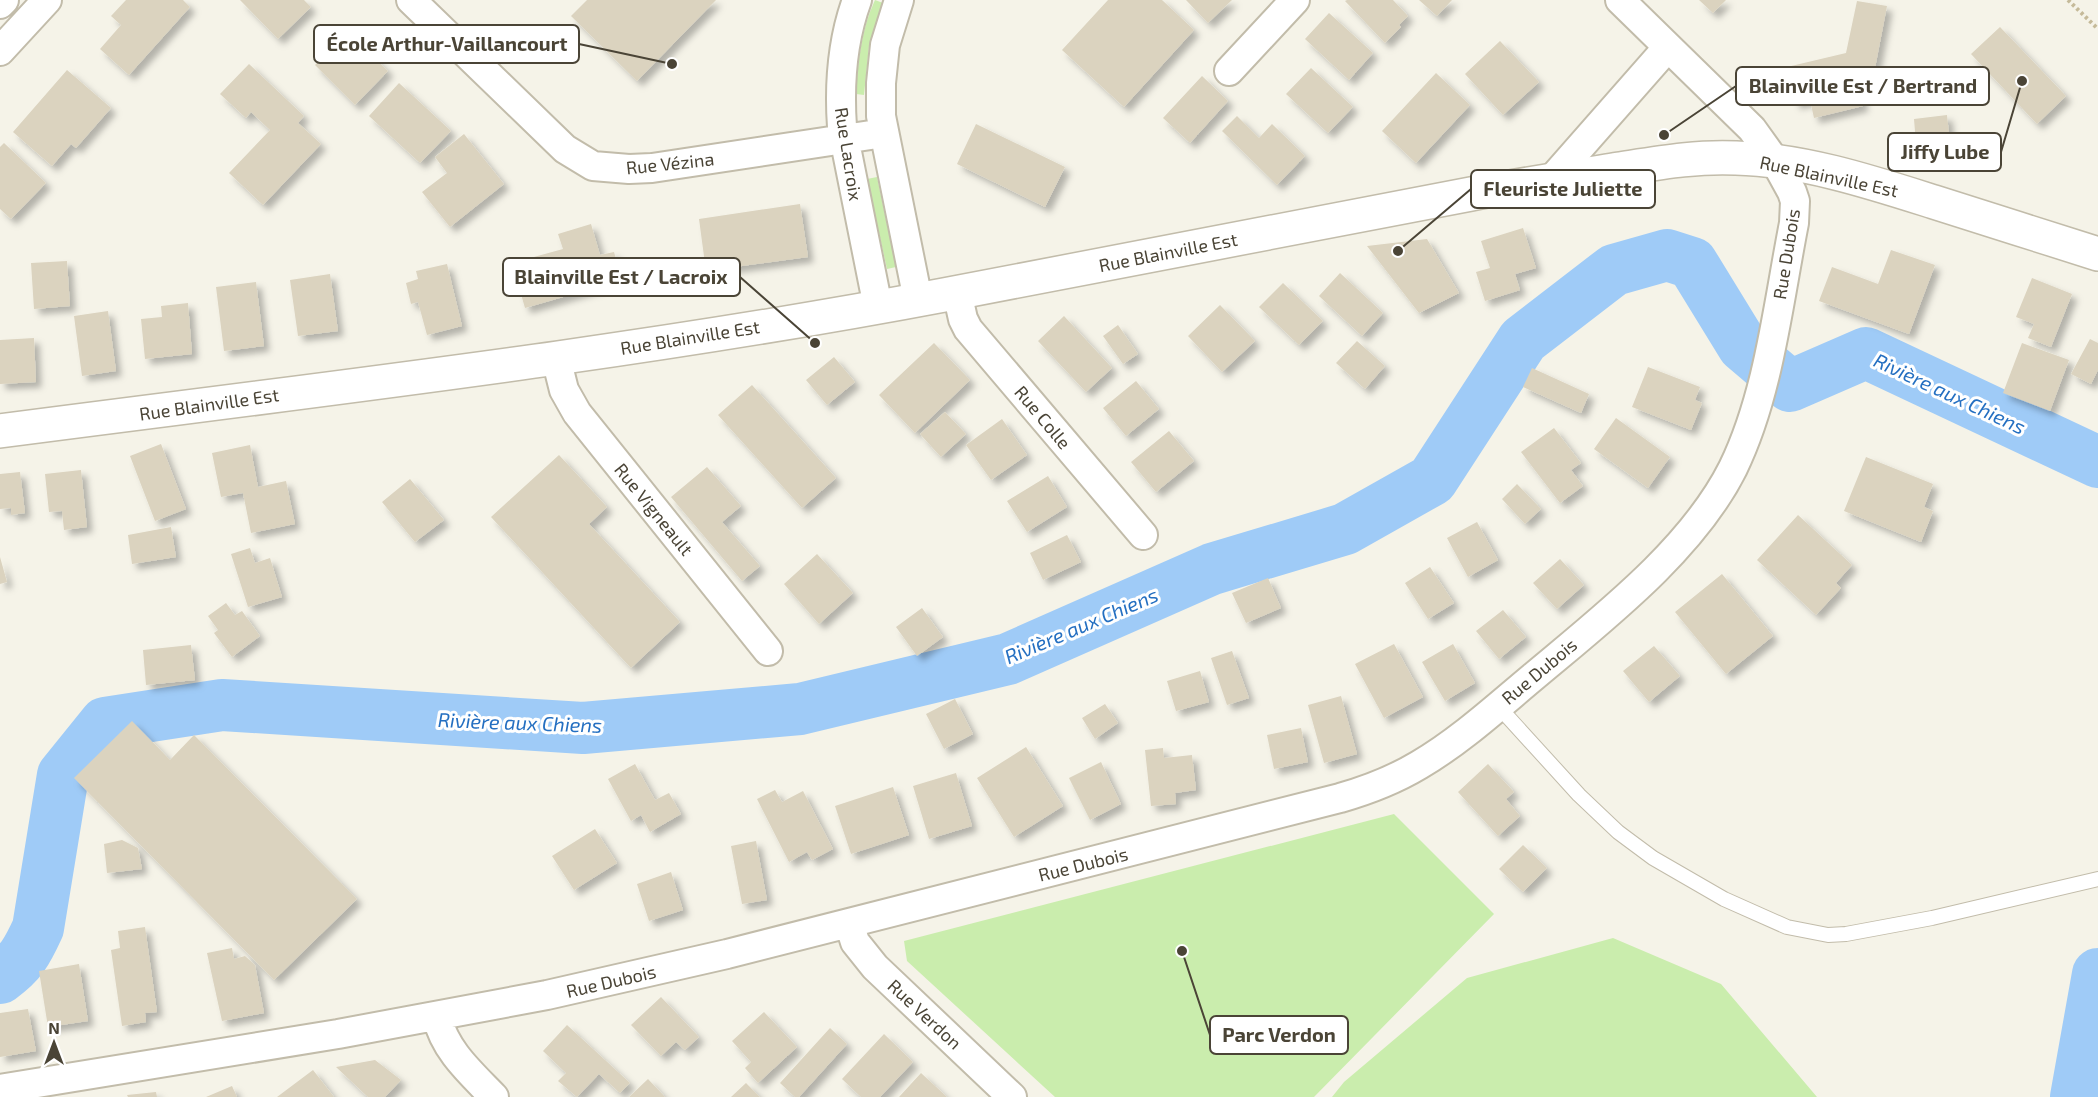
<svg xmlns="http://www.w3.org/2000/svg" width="2098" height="1097" font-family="'Exo 2',sans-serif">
  <defs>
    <filter id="shadow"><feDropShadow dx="5.5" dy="5.5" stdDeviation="3" flood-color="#0004"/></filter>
  </defs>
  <rect width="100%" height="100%" fill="#f5f3e8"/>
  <!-- green -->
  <path fill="#caedad" d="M875,0L883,3L869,46L864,95L856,94C858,62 861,30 875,0Z
    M877,177L896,267L887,269L867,179Z
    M1394,814L1494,914L1314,1097H1055L907,961L904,941Z
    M1613,938L1721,984L1817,1097H1332L1344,1082L1467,978Z"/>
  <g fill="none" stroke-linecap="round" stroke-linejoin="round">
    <!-- river -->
    <path stroke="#9fcbf7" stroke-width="52" d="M0,978C21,963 27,952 38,928L63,775L105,723L222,705L583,728L800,709L1008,659L1212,569L1345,529L1432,480L1523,340L1614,270L1667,255L1692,263L1743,346L1790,386L1866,353L2098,462
      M2076,1097L2098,974"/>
  </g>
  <!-- building -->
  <path fill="#dbd3bf" filter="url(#shadow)" d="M126,0H183L190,7L129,75L100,49L121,25L111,16Z
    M240,0H304L311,7L278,39Z
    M587,0H716L637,81L571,16Z
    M1108,0H1162L1194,30L1124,107L1062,50Z
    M1186,0H1232L1208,23Z
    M1347,0H1393L1408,16L1399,25L1401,27L1385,43L1345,1Z
    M1419,0H1452L1437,16Z
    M1699,0H1726L1713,13Z
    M1857,1L1887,6L1875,68L1879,87L1860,91L1863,106L1814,118L1810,100L1795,104L1787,67L1846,53Z
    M1329,13L1373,53L1349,80L1305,39Z
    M2000,27L2066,96L2037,124L1971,54Z
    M347,31L388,71L355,105L315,65Z
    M1500,41L1539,82L1503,115L1465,74Z
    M249,64L304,116L298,123L321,144L263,205L229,173L270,130L251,112L246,118L220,94Z
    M1311,68L1353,107L1328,133L1286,94Z
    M67,70L111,108L76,148L71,144L52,166L13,132Z
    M1436,73L1470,105L1416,163L1382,131Z
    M1202,76L1228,101L1190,143L1163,118Z
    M399,83L451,131L420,163L369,116Z
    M1947,115L1951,153L1917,156L1914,119Z
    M1237,116L1259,138L1272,124L1305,156L1277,185L1222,131Z
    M976,124L1065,167L1045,207L957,164Z
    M464,134L504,184L450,227L422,192L447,173L435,157Z
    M4,143L46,183L11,219L0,209V147Z
    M800,204L808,257L706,271L699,219Z
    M591,224L600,255L614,252L622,280L525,308L512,263L563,249L558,234Z
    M1523,228L1536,268L1515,274L1520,290L1485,301L1476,272L1490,268L1481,241Z
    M1427,239L1459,293L1419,313L1367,246Z
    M1891,250L1935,265L1909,334L1819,301L1832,267L1878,284Z
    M67,261L70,306L34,309L31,263Z
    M447,264L462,326L427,335L418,302L411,304L406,283L418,279L416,271Z
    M1340,273L1383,313L1362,336L1319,296Z
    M330,274L338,331L298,336L290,280Z
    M2032,278L2072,294L2051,347L2028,338L2034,324L2016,317Z
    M256,282L264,346L224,351L216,287Z
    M1283,283L1323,321L1299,345L1259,307Z
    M188,303L192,354L145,359L141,319L162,317L161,306Z
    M1220,305L1255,341L1222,372L1188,336Z
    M108,311L116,371L82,376L74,316Z
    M1064,316L1112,368L1086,392L1038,341Z
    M1118,325L1138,354L1123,364L1103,336Z
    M34,338L36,382L0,384V340Z
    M2090,339L2098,343V370L2091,384L2071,374Z
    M1357,341L1385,366L1365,389L1336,363Z
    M934,343L970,380L915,433L879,395Z
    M2022,343L2069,360L2050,411L2003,393Z
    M834,357L855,382L827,405L806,380Z
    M1648,367L1700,387L1695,400L1702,403L1691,430L1632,407Z
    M1532,368L1589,394L1581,413L1523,387Z
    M1136,381L1159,409L1126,436L1103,408Z
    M752,385L836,478L802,508L718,415Z
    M945,412L966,434L941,457L920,434Z
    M1616,418L1670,457L1648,488L1594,449Z
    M1002,419L1027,455L991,480L966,445Z
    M1554,428L1581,463L1571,470L1583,486L1560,503L1521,452Z
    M1169,431L1194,461L1156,492L1131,462Z
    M161,444L186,509L155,521L130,456Z
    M250,445L258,487L286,481L295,524L251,533L243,493L221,497L212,453Z
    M559,455L607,507L589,524L680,622L631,668L491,517Z
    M1866,457L1933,484L1924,507L1933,511L1921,542L1844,511Z
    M707,467L741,506L722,522L760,566L742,581L671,497Z
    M81,470L87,527L64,530L62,511L49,512L45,474Z
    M20,472L25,513L11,515V508L0,509V474Z
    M1048,476L1067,507L1027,532L1007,501Z
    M410,479L444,520L415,542L382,502Z
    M1517,484L1541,509L1525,524L1502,499Z
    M1798,515L1852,565L1836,583L1841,588L1816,615L1757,560Z
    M1477,522L1498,560L1468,577L1447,538Z
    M171,527L176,557L132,564L128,535Z
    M1067,535L1081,562L1043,580L1030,553Z
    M250,548L255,563L270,558L282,597L248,607L231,554Z
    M817,554L853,593L819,624L784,584Z
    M0,557L7,582L0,584Z
    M1560,559L1584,585L1557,609L1533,583Z
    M1430,567L1454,603L1428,619L1405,583Z
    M1722,574L1773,636L1726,674L1675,612Z
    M1268,578L1281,608L1246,623L1232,593Z
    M226,603L235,615L242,611L260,636L232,657L214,633L218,630L208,616Z
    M922,608L943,637L917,656L896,627Z
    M1503,610L1526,637L1499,659L1476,631Z
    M1394,644L1423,697L1384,718L1355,664Z
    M1453,644L1475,683L1445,701L1422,662Z
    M191,645L195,680L146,685L143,650Z
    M1654,646L1680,676L1649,702L1623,671Z
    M1232,651L1249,698L1227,705L1211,658Z
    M1200,671L1209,702L1176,711L1167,681Z
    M1341,696L1357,754L1324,763L1308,705Z
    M955,699L973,734L944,749L926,714Z
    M1105,704L1118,723L1095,739L1082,718Z
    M132,721L170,760L194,735L357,899L274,980L74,778Z
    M1301,728L1308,762L1274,769L1267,735Z
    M1026,747L1063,806L1014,837L977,778Z
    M1163,748L1164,758L1192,755L1196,790L1175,793L1176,804L1151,806L1145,750Z
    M1101,762L1121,804L1090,820L1069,778Z
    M635,764L655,800L669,793L681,814L650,832L641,815L631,821L608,779Z
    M1488,764L1514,792L1506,799L1520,816L1498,836L1458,792Z
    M956,773L972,826L929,839L913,786Z
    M893,787L909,835L851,854L835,806Z
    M775,790L782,802L803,791L833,849L812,860L807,852L789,862L757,799Z
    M595,829L617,863L574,890L552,856Z
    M122,840L138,848L142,869L107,873L104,844Z
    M756,841L767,900L742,904L731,846Z
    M1523,845L1547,868L1523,892L1499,869Z
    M671,872L683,910L649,921L637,884Z
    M145,927L157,1012L145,1013L146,1022L122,1026L111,950L120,948L118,931Z
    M232,948L234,959L245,956L255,965L264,1013L222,1021L207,953Z
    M79,964L88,1021L48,1027L39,971Z
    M661,997L699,1037L685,1050L676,1042L661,1056L631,1025Z
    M28,1009L36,1051L0,1057V1013Z
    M764,1012L797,1047L758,1083L745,1068L751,1062L732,1041Z
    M567,1025L630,1083L620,1093L599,1074L577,1097L558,1081L566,1073L543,1051Z
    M830,1028L847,1044L799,1097H795L780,1083Z
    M884,1034L913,1062L880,1097H861L842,1079Z
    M375,1060L401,1080L385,1097H368L336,1067Z
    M313,1070L334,1097H277Z
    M921,1073L947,1097H899Z
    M648,1079L665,1097H629Z
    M746,1083L760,1097H731Z
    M232,1086L237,1097H206Z
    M156,1092L157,1097H128L127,1095Z"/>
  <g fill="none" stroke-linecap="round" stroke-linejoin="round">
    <!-- service casing -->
    <g stroke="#c2bcaa" stroke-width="16">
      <path id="service" d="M1498,706L1579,795L1618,832L1653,858L1724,899L1787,927L1828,935L1846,934L1932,918L2098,879"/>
    </g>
    <!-- minor casing -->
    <g stroke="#c2bcaa" stroke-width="32">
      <path id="minor" d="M411,0L565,149L593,166L629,169L652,168L884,133
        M857,0C842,41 839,84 842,127L878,307
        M899,0L885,45L881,83V116L918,300
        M0,4L4,0
        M0,51L47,0
        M1229,71L1295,0
        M1552,179L1668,47
        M957,292L963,319L968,329L1143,535
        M556,358L564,390L577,413L768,651
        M849,923L855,942L875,967L1012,1097
        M437,1017C445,1051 471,1073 494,1097
        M0,1089L338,1034L547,995L727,954L1340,798C1368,790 1394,780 1419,765C1460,741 1497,707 1533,677C1602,619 1692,550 1733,468C1769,394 1778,304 1794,223L1795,201L1792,192L1775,161L1752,129L1620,0"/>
    </g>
    <!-- tertiary casing -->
    <g stroke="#c2bcaa" stroke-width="36">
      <path id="tertiary" d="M0,431C315,390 632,354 944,295C1120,262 1295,227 1471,194C1520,185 1570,177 1619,169C1658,163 1697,156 1736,158C1804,160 1871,182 1934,202C1989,219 2043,237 2098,254"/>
    </g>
    <!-- path -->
    <path stroke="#c5ba99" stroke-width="4" stroke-dasharray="3 3" stroke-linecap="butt" d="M2068,0L2098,29"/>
    <!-- service -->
    <use href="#service" stroke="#fff" stroke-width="14"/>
    <!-- minor -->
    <use href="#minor" stroke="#fff" stroke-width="28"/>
    <!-- tertiary -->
    <use href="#tertiary" stroke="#fff" stroke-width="33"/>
  </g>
  <g text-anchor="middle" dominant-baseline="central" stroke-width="6" stroke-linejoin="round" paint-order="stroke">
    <!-- street labels -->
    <g font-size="18" fill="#4a4436" stroke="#fff">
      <text transform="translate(849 154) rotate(81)">Rue Lacroix</text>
      <text transform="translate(670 163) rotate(-6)">Rue Vézina</text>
      <text transform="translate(1829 176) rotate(12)">Rue Blainville Est</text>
      <text transform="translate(1168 252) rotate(-11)">Rue Blainville Est</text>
      <text transform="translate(1786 254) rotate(-81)">Rue Dubois</text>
      <text transform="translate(690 337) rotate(-9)">Rue Blainville Est</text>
      <text transform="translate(209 404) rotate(-8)">Rue Blainville Est</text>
      <text transform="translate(1043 417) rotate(50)">Rue Colle</text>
      <text transform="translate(654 509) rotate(51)">Rue Vigneault</text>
      <text transform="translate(1539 671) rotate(-40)">Rue Dubois</text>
      <text transform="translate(1083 864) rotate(-14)">Rue Dubois</text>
      <text transform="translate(611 981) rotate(-13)">Rue Dubois</text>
      <text transform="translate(925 1014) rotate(43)">Rue Verdon</text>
    </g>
    <!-- water labels -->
    <g font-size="20" font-style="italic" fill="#246fc1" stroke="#fff">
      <text transform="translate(1950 393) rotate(25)">Rivière aux Chiens</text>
      <text transform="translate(1081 625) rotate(-23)">Rivière aux Chiens</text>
      <text transform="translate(520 722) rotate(2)">Rivière aux Chiens</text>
    </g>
  </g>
  <!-- callouts -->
  <path fill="none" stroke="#4a4436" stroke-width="2" d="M672 64L579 44M1664 135L1736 86M2022 81L2001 152M1398 251L1471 189M815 343L740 277M1182 951L1210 1035"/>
  <g fill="#4a4436" stroke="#fff" stroke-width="2">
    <circle cx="672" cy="64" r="6"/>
    <circle cx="1664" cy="135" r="6"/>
    <circle cx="2022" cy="81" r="6"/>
    <circle cx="1398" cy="251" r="6"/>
    <circle cx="815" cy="343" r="6"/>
    <circle cx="1182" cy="951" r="6"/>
  </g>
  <g fill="#fff" stroke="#4a4436" stroke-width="2">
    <rect x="314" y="25" width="265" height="38" rx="6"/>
    <rect x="1736" y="67" width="253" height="38" rx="6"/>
    <rect x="1888" y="133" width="113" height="38" rx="6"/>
    <rect x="1471" y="170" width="184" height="38" rx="6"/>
    <rect x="503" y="258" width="237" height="38" rx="6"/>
    <rect x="1210" y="1016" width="138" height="38" rx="6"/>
  </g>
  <g font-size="20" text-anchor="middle" font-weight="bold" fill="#4a4436">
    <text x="447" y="51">École Arthur-Vaillancourt</text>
    <text x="1863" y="93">Blainville Est / Bertrand</text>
    <text x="1945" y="159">Jiffy Lube</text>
    <text x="1563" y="196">Fleuriste Juliette</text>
    <text x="621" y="284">Blainville Est / Lacroix</text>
    <text x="1279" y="1042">Parc Verdon</text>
  </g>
  <!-- north arrow -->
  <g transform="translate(54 1043)" stroke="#ffffff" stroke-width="4.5" paint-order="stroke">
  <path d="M0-4.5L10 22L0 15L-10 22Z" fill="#4a4436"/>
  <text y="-9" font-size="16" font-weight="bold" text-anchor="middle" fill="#4a4436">N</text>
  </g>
</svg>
